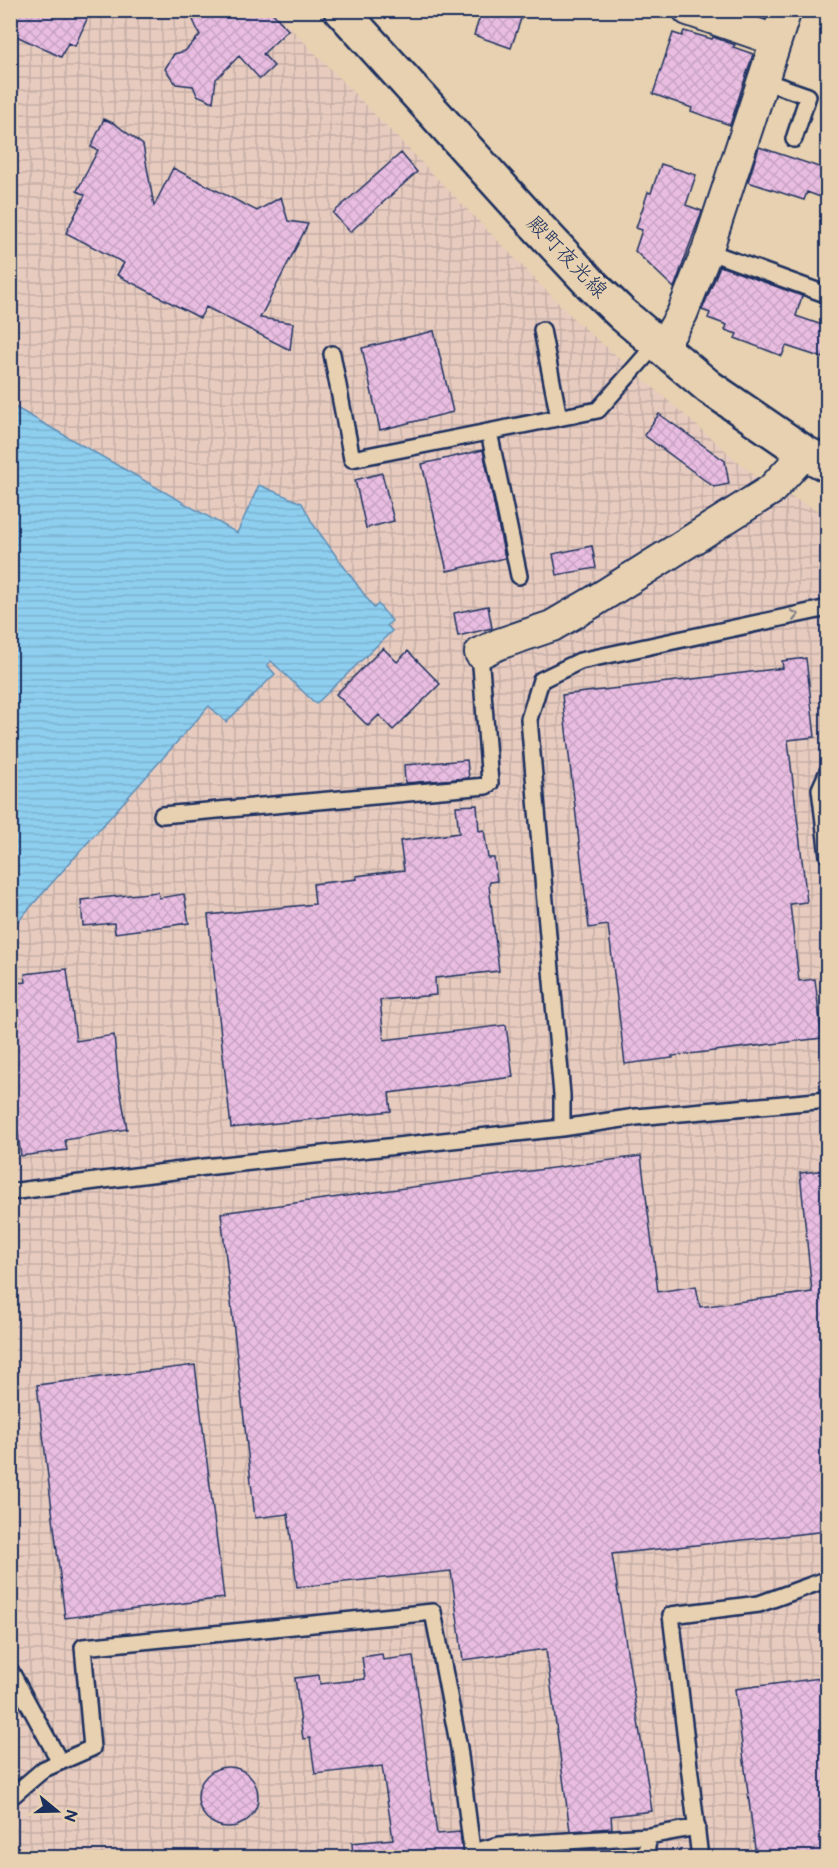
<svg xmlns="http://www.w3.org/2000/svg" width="838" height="1868" font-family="'Balsamiq Sans','Klee One',sans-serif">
  <defs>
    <pattern id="industrial-grid" width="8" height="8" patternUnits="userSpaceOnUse" patternTransform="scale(1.5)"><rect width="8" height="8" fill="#e8cbbf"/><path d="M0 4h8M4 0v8" fill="none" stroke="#c6afa7"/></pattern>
    <pattern id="water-rules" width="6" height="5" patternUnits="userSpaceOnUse" patternTransform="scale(1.5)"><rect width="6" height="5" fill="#8eceef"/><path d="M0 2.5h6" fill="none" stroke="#7ab1cf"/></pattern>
    <pattern id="building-cross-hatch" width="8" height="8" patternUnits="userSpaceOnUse" patternTransform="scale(1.5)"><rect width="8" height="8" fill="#e9bde1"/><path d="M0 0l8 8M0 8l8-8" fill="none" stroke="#c7a3c3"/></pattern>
  </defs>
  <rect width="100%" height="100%" fill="#e7d1b0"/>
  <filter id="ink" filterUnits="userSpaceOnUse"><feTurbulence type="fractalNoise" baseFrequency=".0167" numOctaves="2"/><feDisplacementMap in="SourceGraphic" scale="12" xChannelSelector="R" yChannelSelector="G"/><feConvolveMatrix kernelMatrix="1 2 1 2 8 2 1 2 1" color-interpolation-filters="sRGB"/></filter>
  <g filter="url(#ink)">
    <!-- industrial -->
    <path fill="url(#industrial-grid)" d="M11,11H274L573,318L763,483L827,515V1857H11V929L209,706L226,722L275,674L267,665L272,661L387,625L391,622L378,605L374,608L313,524L302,503L238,534L11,405Z"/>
    <!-- water -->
    <path fill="url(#water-rules)" stroke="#608eb5" stroke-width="1.5" d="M11,405L237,533L259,485L302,503L313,524L374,608L378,604L392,621L387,625L392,631L316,704L271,661L267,665L275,674L226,722L209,706L11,929Z"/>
    <!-- building -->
    <path fill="url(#building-cross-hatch)" stroke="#1b2f5e" stroke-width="1.5" d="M10,10H91L75,46L68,43L61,57L10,33Z
      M203,10H270L288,30L263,54L274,66L260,79L239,56L216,79L213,102L197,95L193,86L176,84L165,69L174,54L185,51L200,35L193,20Z
      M482,10H524L511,48L474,35Z
      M684,31L712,39L713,37L735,45L733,47L753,54L730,125L691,111L692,108L653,94L673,33L682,36Z
      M104,119L115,124L143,145L154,206L173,168L257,211L281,197L288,221L308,224L260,318L293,323L290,350L206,307L200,318L117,275L124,263L66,233L85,195L77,191L98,150L91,147Z
      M759,147L828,170V200L807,192L804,200L748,182Z
      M401,153L417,172L350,232L333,213Z
      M661,164L696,175L686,205L702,211L674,288L635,251L642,230L636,228L648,192L651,193Z
      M720,266L802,296L796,316L828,327V344L823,358L786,346L782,356L735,338L737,334L725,330L727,325L708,318L710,313L702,310Z
      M434,331L453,412L380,430L362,348Z
      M659,414L725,461L729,484L714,487L644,435Z
      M483,450L505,558L447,571L422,464Z
      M382,473L394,521L366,528L355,480Z
      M592,546L596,568L557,575L553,554Z
      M488,606L492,628L458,636L454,613Z
      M383,648L397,662L408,651L440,684L393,730L379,715L368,726L336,694Z
      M806,658L815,737L788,740L807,902L790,904L799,981L815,979L822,1038L672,1056L673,1058L625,1064L608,925L589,928L562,695L783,668L782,661Z
      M467,760L469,778L405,783L404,765Z
      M477,805L479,831L484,830L488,858H494L497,881L490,882L489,885L499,971L435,978L436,995L380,1000L384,1040L506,1025L513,1077L389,1093L391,1111L231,1128L208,915L315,904L313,884L357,879L356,876L404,870L400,841L459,833L456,806Z
      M158,892L159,898L184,894L189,923L115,933L114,923L83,926L81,900Z
      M67,969L76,1041L114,1035L118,1077L127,1129L65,1140L67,1150L21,1156L10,1078V993L17,992L16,983L26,982L25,974Z
      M641,1156L658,1292L696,1286L700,1307L812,1292L800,1173L828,1170V1531L612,1554L652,1811L611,1816L612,1828L570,1831L546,1649L463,1660L451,1571L297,1587L288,1514L255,1518L221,1213Z
      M195,1365L224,1598L65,1618L37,1385Z
      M382,1654L383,1660L413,1656L437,1834L460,1832L463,1857H353L352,1843L393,1839L382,1766L315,1774L310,1738L303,1739L295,1678L319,1675L320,1684L365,1679L362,1657Z
      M828,1677V1857H756L735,1689Z
      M198 1797a30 30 0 1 1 60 0a30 30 0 1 1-60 0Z
      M614,1848L616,1857H573L572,1850Z"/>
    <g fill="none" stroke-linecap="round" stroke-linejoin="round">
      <!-- service casing -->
      <g stroke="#1b2f5e" stroke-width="20">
        <path id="service" d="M762,80L808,96L794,139
          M707,251L828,295
          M542,330L559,418
          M332,354L352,459L598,410L656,344
          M489,432L519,576
          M828,771L820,789L828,856
          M162,815L486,786L490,783L480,653
          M562,1128V1095L529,719L541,680L580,661L828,608
          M10,1192L205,1167L562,1128L636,1117L828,1100
          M10,1670L60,1762
          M10,1798L44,1769L92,1748L83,1647L433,1612L459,1748L473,1858
          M472,1852L500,1845L649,1836
          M645,1858L649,1836L697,1827
          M700,1858L671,1615L759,1604L828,1579"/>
      </g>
      <!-- minor casing -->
      <g stroke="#1b2f5e" stroke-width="34">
        <path id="minor" d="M688,10L775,40
          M662,348L682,314L707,251L786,10
          M480,653L499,644L552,626L593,602L771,490L805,453"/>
      </g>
      <!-- tertiary casing -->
      <g stroke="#1b2f5e" stroke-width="38">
        <path id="tertiary" d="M341,10L522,210L592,285L622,314L709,387L805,453L828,465"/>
      </g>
      <!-- service -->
      <use href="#service" stroke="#e7d1b0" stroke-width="15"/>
      <!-- minor -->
      <use href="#minor" stroke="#e7d1b0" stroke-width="30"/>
      <!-- tertiary -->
      <use href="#tertiary" stroke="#e7d1b0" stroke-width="33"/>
    </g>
    <!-- one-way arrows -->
    <defs><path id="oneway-chevron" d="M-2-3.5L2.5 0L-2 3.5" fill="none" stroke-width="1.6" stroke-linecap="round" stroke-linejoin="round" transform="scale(1.5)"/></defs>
    <use stroke="#818087" href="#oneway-chevron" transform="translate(795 615) rotate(-12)"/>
  </g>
  <g text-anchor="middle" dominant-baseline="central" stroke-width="6" stroke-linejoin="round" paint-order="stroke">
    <!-- street labels -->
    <g font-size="21" fill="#1b2f5e" stroke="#e7d1b0">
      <text transform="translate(567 257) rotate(46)">殿町夜光線</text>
    </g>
  </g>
  <!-- margin -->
  <rect width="838" height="1868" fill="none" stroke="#e7d1b0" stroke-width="36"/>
  <rect x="18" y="18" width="802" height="1832" fill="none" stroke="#1b2f5e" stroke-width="2" filter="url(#ink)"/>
  <!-- north arrow -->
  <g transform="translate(57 1811) rotate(109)" stroke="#e7d1b0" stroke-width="4.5" paint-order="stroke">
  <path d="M0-4.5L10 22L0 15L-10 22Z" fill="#1b2f5e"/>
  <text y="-9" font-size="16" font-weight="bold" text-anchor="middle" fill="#1b2f5e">N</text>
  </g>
</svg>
